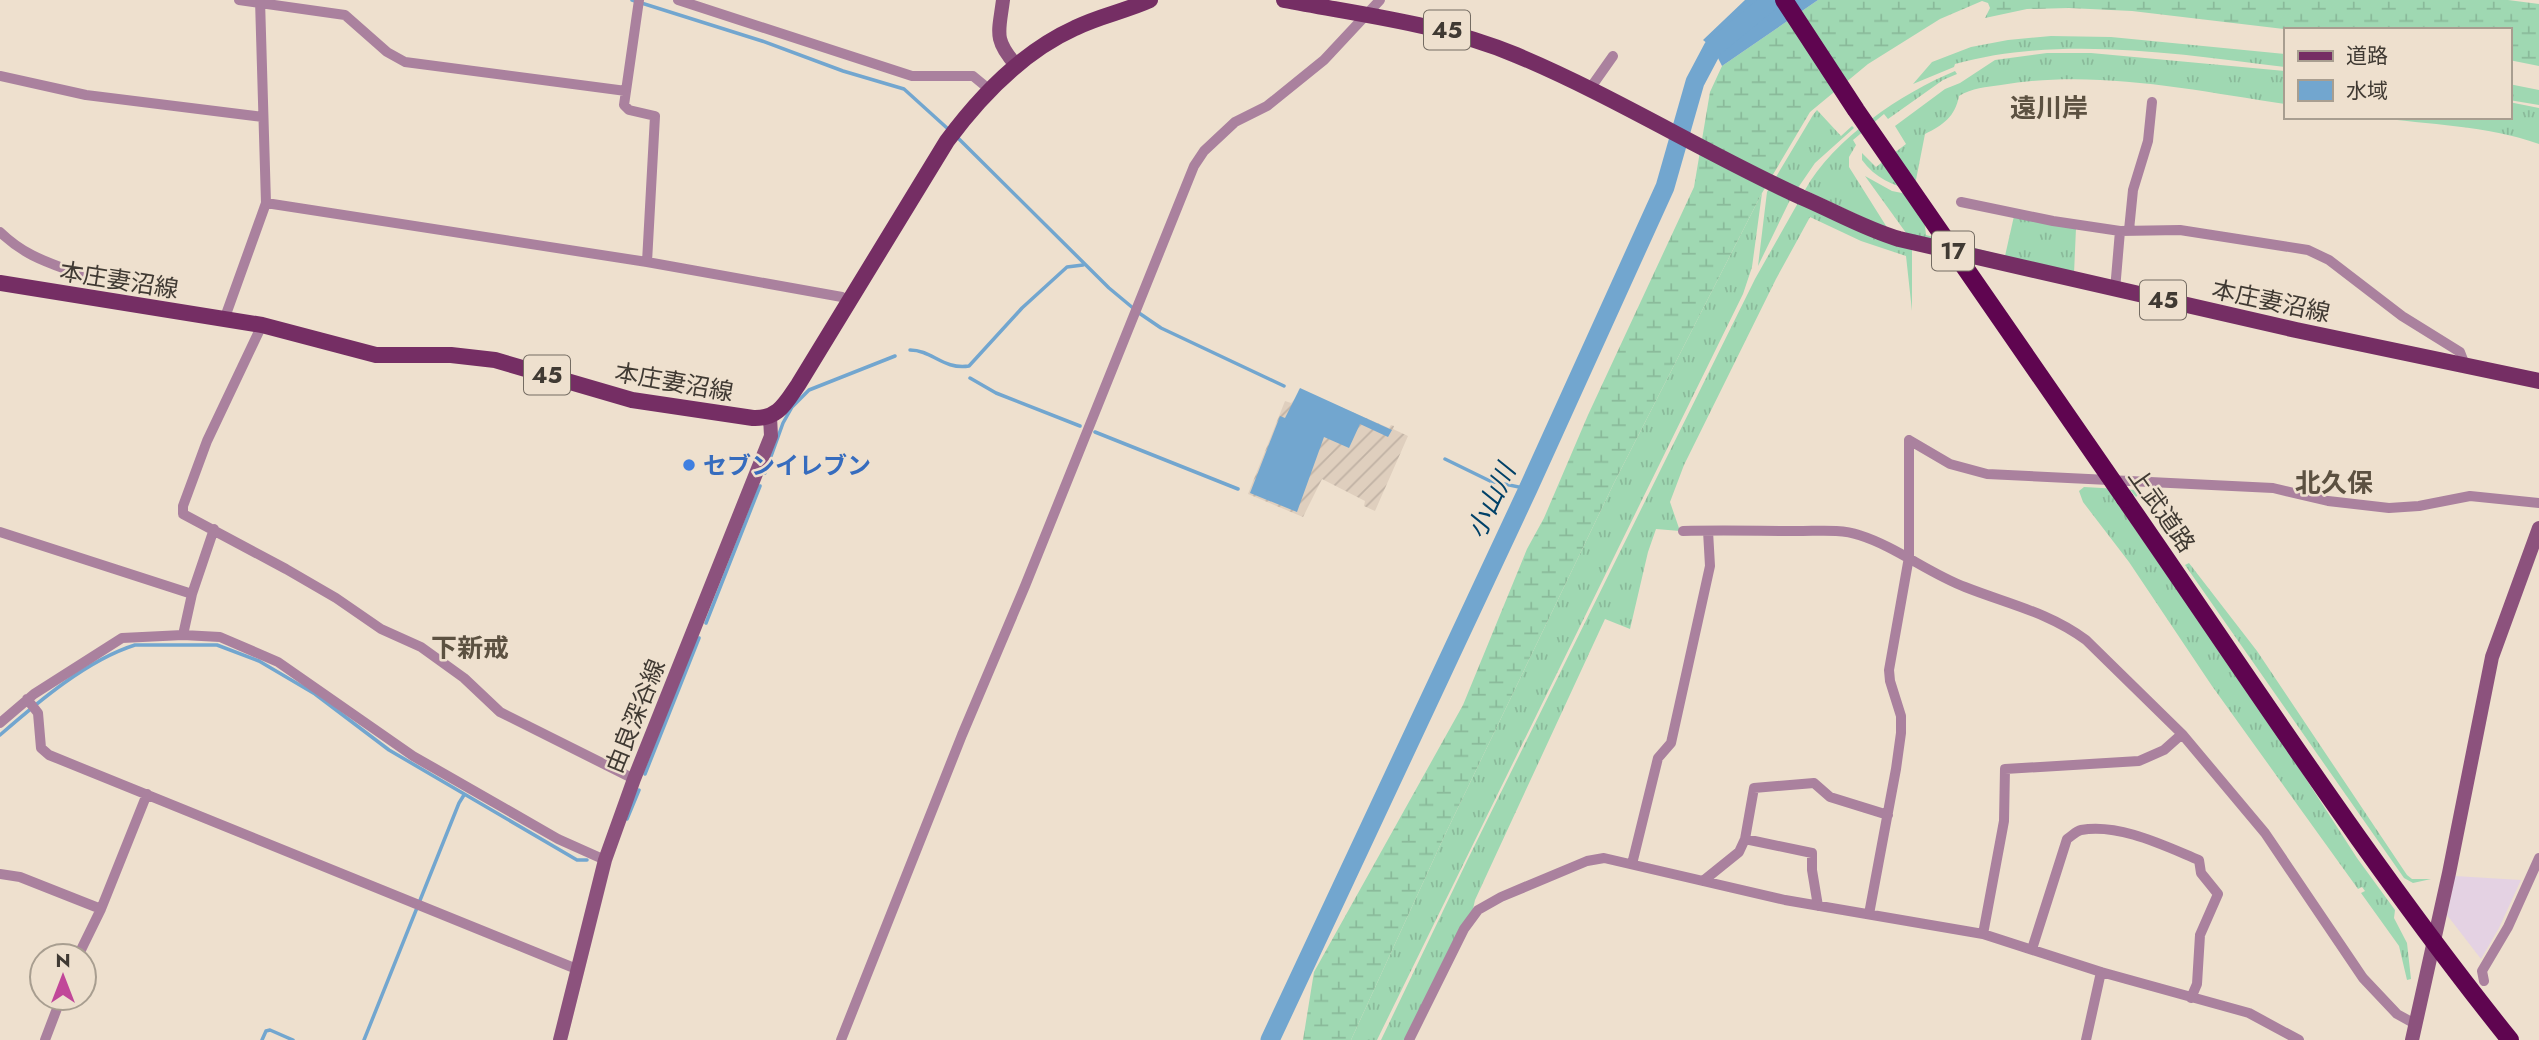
<svg xmlns="http://www.w3.org/2000/svg" width="2539" height="1040" font-family="Jost,'Noto Sans JP',sans-serif">
  <defs>
    <pattern id="industrial-furrows" width="10" height="10" patternUnits="userSpaceOnUse" patternTransform="scale(1.75)"><rect width="10" height="10" fill="#dfcfbe"/><path d="M-1 1l2-2M0 10L10 0M9 11l2-2" fill="none" stroke="#c0b2a4"/></pattern>
    <pattern id="grass-tufts" width="24" height="20" patternUnits="userSpaceOnUse" patternTransform="scale(1.75)"><rect width="24" height="20" fill="#9fd8b2"/><path d="M3 7l-1-3M5 7V3M7 7l1-3M15 17l-1-3M17 17v-4M19 17l1-3" fill="none" stroke="#8aba9a"/></pattern>
    <pattern id="wetland-marsh" width="20" height="14" patternUnits="userSpaceOnUse" patternTransform="scale(1.75)"><rect width="20" height="14" fill="#9fd8b2"/><path d="M1 5h8M5 5V1M11 12h8M15 12V8" fill="none" stroke="#8aba9a"/></pattern>
  </defs>
  <rect width="100%" height="100%" fill="#eee0ce"/>
  <!-- commercial -->
  <path fill="#e4d2e3" d="M2455,876L2521,880L2499,928L2481,959L2447,915Z"/>
  <!-- industrial -->
  <path fill="url(#industrial-furrows)" d="M1299,389L1389,428L1391,425L1394,426L1393,429L1408,436L1375,511L1364,506L1365,501L1322,479L1303,517L1248,494L1285,401L1291,403L1297,397Z"/>
  <!-- grass -->
  <path fill="url(#grass-tufts)" d="M2051,36L2111,37L2285,54V67C2177,54 2062,35 1955,64L1954,67L1913,84L1932,62L1971,47L2008,40Z
    M2047,53H2091L2285,71V104C2191,90 2096,69 2001,85C1986,87 1972,88 1959,96C1955,117 1943,125 1925,134L1914,190C1893,186 1875,178 1862,160V153L1876,167L1906,144L1895,126L1945,89L1960,83L1995,60Z
    M1955,71L1957,74L1943,80L1888,119L1884,114L1853,140L1856,145L1849,157V167L1888,229L1805,190C1833,139 1902,93 1955,71Z
    M2509,84L2539,90V105L2509,100Z
    M2509,102L2539,108V144C2487,125 2428,125 2374,117H2509Z
    M1817,110L1841,136L1852,126L1854,128L1815,163L1791,198L1758,266L1767,192L1813,115Z
    M1865,176L1892,191L1922,197L1926,235L2005,256L2014,216L2076,228L2074,274L1909,237Z
    M1762,193L1752,267L1743,294L1377,1040H1351L1443,839L1614,483Z
    M1799,201L1912,249V311L1906,256L1861,241L1810,217L1776,279L1684,465L1670,502L1680,531L1656,529L1648,552L1630,629L1605,619L1475,900L1473,909L1405,1040H1381L1467,861L1755,279Z
    M2084,487L2137,490L2140,493L2136,497L2131,491L2118,500L2124,513L2270,723L2357,858L2395,910L2394,918L2407,943L2411,979L2407,980L2399,946L2361,893L2365,891L2362,887L2358,889L2212,686L2129,562L2083,502L2079,491Z
    M2189,563L2257,651L2407,875L2412,879H2431L2413,883L2404,878L2185,565Z"/>
  <!-- wetland -->
  <path fill="url(#wetland-marsh)" d="M1818,0H2508L2539,4V66L2509,60V30H2292L2132,11L2069,8L2027,9L1985,18L1990,8L1988,3L1982,1L1940,19L1868,64L1810,112L1762,193L1614,483L1443,839L1351,1040H1303L1314,972L1463,705L1527,549L1544,518L1588,415L1694,187L1710,92L1722,66Z"/>
  <!-- water -->
  <path fill="#72a6cf" d="M1745,0H1818L1722,66L1713,48L1703,40Z
    M1300,388L1392,430L1388,437L1360,424L1349,448L1324,437L1297,512L1250,493L1280,416L1285,418Z"/>
  <g fill="none" stroke-linecap="round" stroke-linejoin="round">
    <!-- stream -->
    <path stroke="#72a6cf" stroke-width="3.5" d="M632,0L762,41L843,71L904,89L947,128
      M958,138L1109,288L1139,313L1161,328L1284,386
      M910,350C932,350 943,370 969,366L1022,308L1067,267L1083,265
      M970,378L996,393L1080,426
      M1095,432L1238,489
      M1445,459L1490,481L1528,489
      M765,473L783,423L792,407L809,390L895,356
      M706,623L760,486
      M0,735C38,702 87,660 135,645H217L259,661L315,694L389,750L577,860H587
      M645,774L699,638
      M627,819L639,790
      M262,1040L266,1031L270,1030L293,1040
      M364,1040L459,803L464,795"/>
    <!-- river -->
    <path stroke="#72a6cf" stroke-width="19" d="M1270,1040L1528,489L1665,187L1695,82L1713,48L1772,0"/>
    <!-- street -->
    <path stroke="#aa819e" stroke-width="10" d="M239,0L345,15L387,52L405,62L626,91
      M639,0L624,105L629,110L655,116L647,262
      M678,0L912,76H973L990,90
      M0,76L86,95L263,117
      M1589,90L1613,56
      M1961,202L2053,221L2120,231L2180,230L2308,250L2329,260L2402,316L2460,352L2465,365
      M266,203L647,262L842,297L849,301
      M2129,230L2133,190L2148,141L2152,102
      M0,232C25,256 47,262 79,274
      M2115,290L2120,231
      M224,320L266,203L260,0
      M262,325L207,441L183,506V514L286,569L336,598L381,629L421,647L464,678L500,712L634,779
      M1909,440L1950,464L1987,474L2273,488L2328,501L2389,508L2419,506L2470,496L2539,503
      M1683,531C1722,530 1761,531 1801,531C1819,531 1842,529 1859,535C1897,547 1928,573 1965,587C2008,604 2048,612 2086,640L2182,734L2265,833L2363,978L2397,1014L2415,1024
      M0,532L192,594
      M183,635L192,594L214,529
      M27,699L38,713L41,748L49,755L579,970
      M0,723L34,694L122,638L183,635L220,637L278,662L413,756L558,839L605,860
      M1745,839L1812,853V870L1818,906
      M1632,864L1658,758L1671,743L1710,566L1708,531
      M0,874L20,877L101,909
      M1703,881L1739,852L1745,839L1754,788L1814,783L1830,797L1888,815
      M1869,914L1896,769L1901,733V716L1890,681L1889,670L1909,557V440
      M1983,934L2004,821L2005,769L2139,761L2164,750L2182,734
      M2032,949L2067,839C2072,836 2076,831 2081,830C2119,823 2165,846 2199,860L2201,873L2218,894L2200,935L2197,984L2191,998
      M78,956L101,909L147,794
      M2484,981L2482,971L2508,927L2539,858
      M45,1040L61,998
      M841,1040L962,735L1025,586L1194,166L1204,151L1235,122L1267,106L1324,60L1380,0
      M1409,1040L1464,929L1478,910L1501,897L1587,861L1604,858L1785,900L1983,934L2101,972L2249,1013L2299,1040
      M2086,1040L2101,972"/>
    <!-- secondary -->
    <path stroke="#8c527d" stroke-width="14" d="M1003,0C999,32 993,39 1016,65
      M560,1040L605,860L634,779L771,436L770,417
      M2412,1040L2449,873L2492,657L2539,528"/>
    <!-- primary -->
    <path stroke="#752e64" stroke-width="16" d="M1284,0C1362,15 1442,24 1516,55C1614,96 1705,153 1801,197C1834,211 1865,229 1899,239L2296,330L2539,381
      M0,283L262,325L376,355H451L495,360L632,400L753,418C778,419 785,404 798,385L947,141C981,95 1022,52 1075,28C1099,16 1126,11 1150,0"/>
    <!-- highway -->
    <path stroke="#5f0550" stroke-width="18" d="M2125,499C2251,681 2372,868 2510,1040"/>
    <!-- highway-bridge -->
    <path stroke="#5f0550" stroke-width="18" d="M1784,0L1856,110L2125,499"/>
  </g>
  <!-- markers -->
  <circle fill="#3f7fe0" stroke="#eee0ce" stroke-width="2.5" cx="689" cy="465" r="7"/>
  <g text-anchor="middle" dominant-baseline="central" stroke-width="5" stroke-linejoin="round" paint-order="stroke">
    <!-- shield labels -->
    <g fill="#eee0ce" stroke="#746c62" stroke-width="2">
      <rect x="1424" y="10.5" width="46" height="39" rx="5"/>
      <rect x="1932" y="231.5" width="42" height="39" rx="5"/>
      <rect x="2140" y="280.5" width="46" height="39" rx="5"/>
      <rect x="524" y="355.5" width="46" height="39" rx="5"/>
    </g>
    <g font-size="23" font-weight="bold" fill="#403a33">
      <text x="1447" y="30">45</text>
      <text x="1953" y="251">17</text>
      <text x="2163" y="300">45</text>
      <text x="547" y="375">45</text>
    </g>
    <!-- street labels -->
    <g font-size="24" fill="#403a33" stroke="#eee0ce">
      <text transform="translate(119 280) rotate(9)">本庄妻沼線</text>
      <text transform="translate(2271 301) rotate(12)">本庄妻沼線</text>
      <text transform="translate(674 382) rotate(10)">本庄妻沼線</text>
      <text transform="translate(2162 510) rotate(55)">上武道路</text>
      <text transform="translate(635 716) rotate(-68)">由良深谷線</text>
    </g>
    <!-- shop labels -->
    <g font-size="24" font-weight="bold" fill="#366cbe" stroke="#eee0ce" text-anchor="start">
      <text x="703" y="465">セブンイレブン</text>
    </g>
    <!-- neighbourhood labels -->
    <g font-size="26" font-weight="bold" fill="#5c5141" stroke="#eee0ce">
      <text x="2049" y="108">遠川岸</text>
      <text x="2334" y="483">北久保</text>
      <text x="470" y="648">下新戒</text>
    </g>
    <!-- water labels -->
    <g font-size="26" font-style="italic" fill="#004168" stroke="#eee0ce">
      <text transform="translate(1491 501) rotate(-65)">小山川</text>
    </g>
  </g>
  <!-- legend -->
  <rect x="2284" y="28" width="228" height="91" fill="#eee0ce" stroke="#a89e90" stroke-width="2"/>
  <rect x="2298" y="51" width="35" height="10" fill="#752e64" stroke="#a89e90" stroke-width="2"/>
  <text x="2346" y="63" font-size="21" fill="#403a33">道路</text>
  <rect x="2298" y="80" width="35" height="21" fill="#72a6cf" stroke="#a89e90" stroke-width="2"/>
  <text x="2346" y="98" font-size="21" fill="#403a33">水域</text>
  <!-- north arrow -->
  <g transform="translate(63 977)"><circle r="33" fill="#eee0ce" stroke="#a89e90" stroke-width="2"/>
  <path d="M0-5L12 26L0 18L-12 26Z" fill="#c14799"/>
  <text y="-10" font-size="19" font-weight="bold" text-anchor="middle" fill="#403a33">N</text>
  </g>
</svg>
